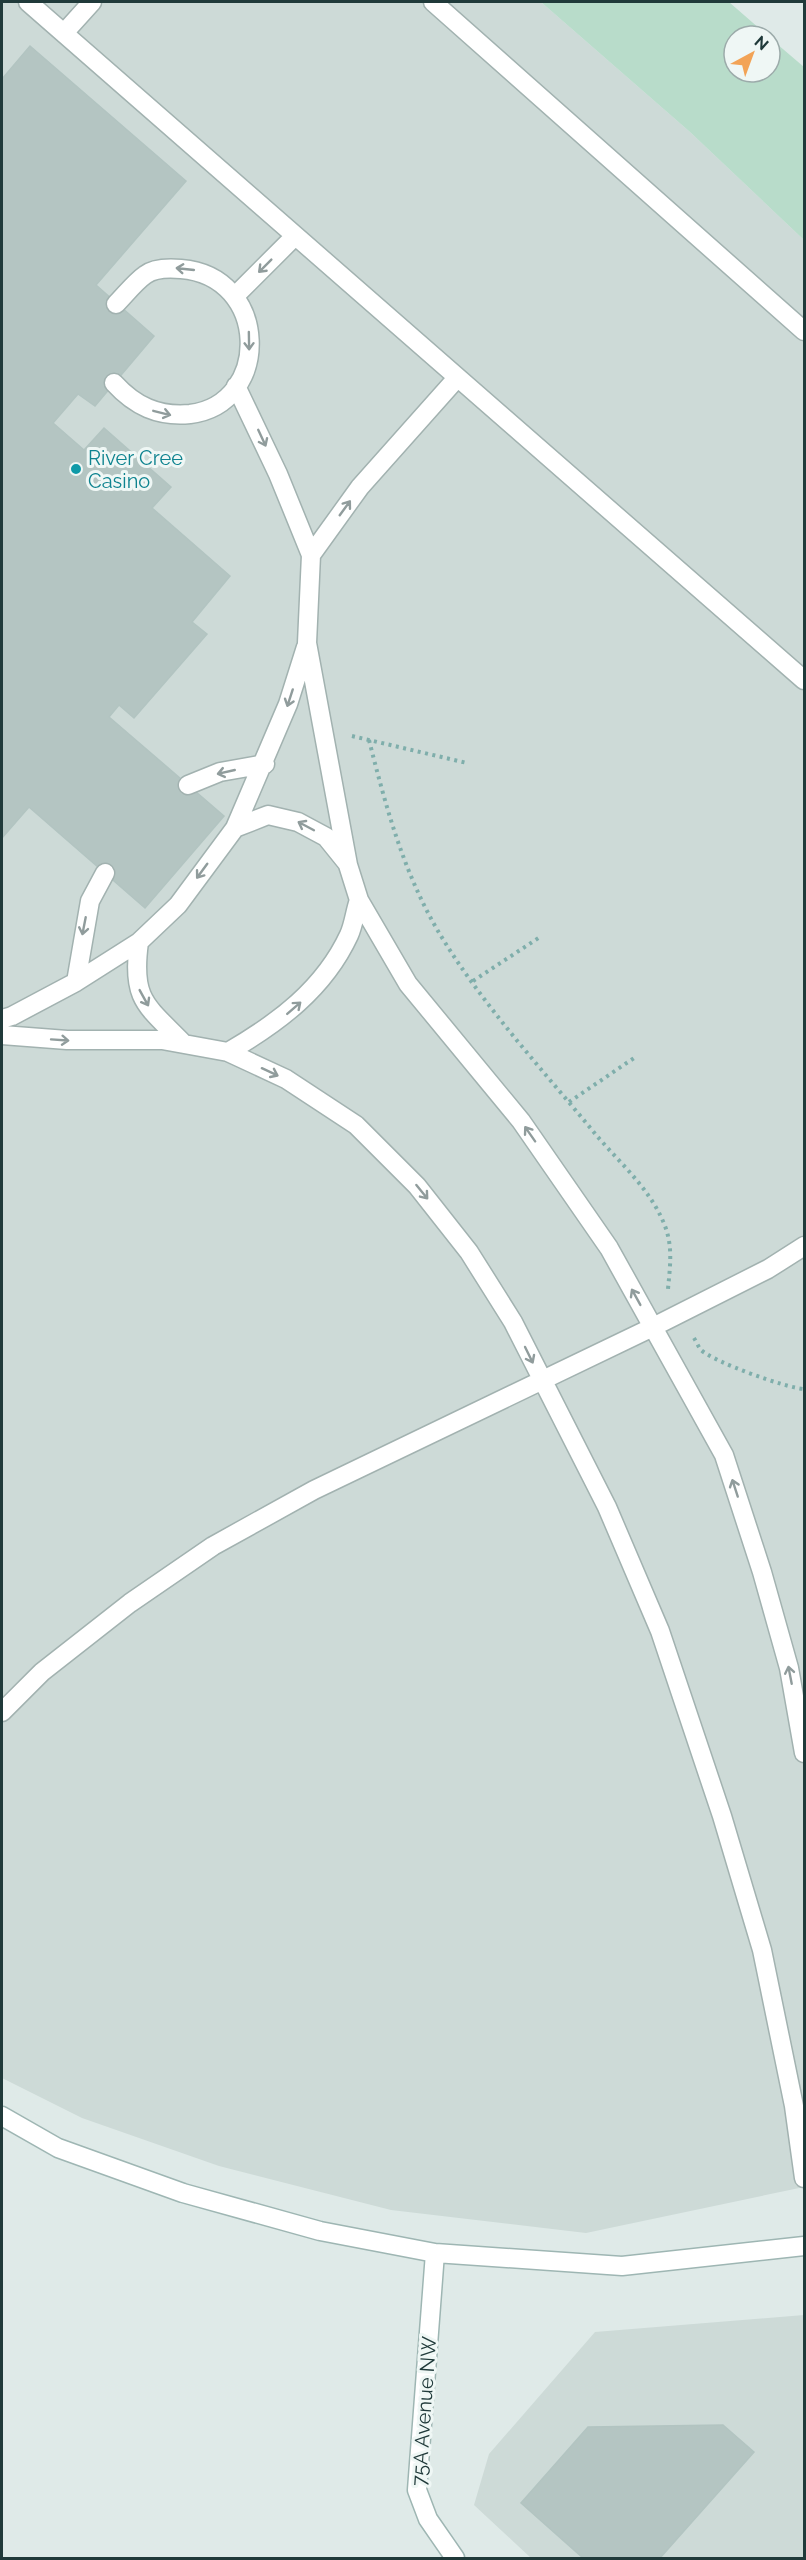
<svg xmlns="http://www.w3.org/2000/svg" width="806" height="2560" font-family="Raleway,sans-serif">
  <rect width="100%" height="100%" fill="#dfeae8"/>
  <!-- built -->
  <path fill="#cddad7" d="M2,2H541L690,132L804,240V2187L586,2233L391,2210L219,2166L82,2118L2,2078Z
    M804,2315V2558H531L474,2505L489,2454L595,2332Z"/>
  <!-- green -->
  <path fill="#b8dcca" d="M541,2H729L768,36H734V72H770V38L804,67V240L690,132Z"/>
  <!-- building -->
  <path fill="#b4c5c2" stroke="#b2c4c1" stroke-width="1.5" d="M30,46L186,181L96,285L154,336L95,406L78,394L53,423L84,450L104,428L171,487L152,508L230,576L192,622L207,634L134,718L119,705L109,717L224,816L145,908L29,807L2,838V79Z
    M723,2425L754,2452L660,2558H583L521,2503L588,2427Z"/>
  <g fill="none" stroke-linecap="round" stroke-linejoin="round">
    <!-- lane casing -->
    <g stroke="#a2b2b0" stroke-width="21">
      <path id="lane" d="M28,2L804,680
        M433,2L804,331
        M64,33L92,2
        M235,296L295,236
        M114,383C135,406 158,417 190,414C272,404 270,276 181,269C170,268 154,268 145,275C135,282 125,295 116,304
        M236,386L278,474L311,555L307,643L348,865L359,900L408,984L521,1121L609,1248L724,1455L762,1572L789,1668L804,1753
        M311,555L360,487L457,378
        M188,785L220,772L265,764
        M235,828L268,815L298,822L326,837L347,863
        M139,942C131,1000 146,1005 184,1044
        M76,982L90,901L105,873
        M2,1019L12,1016L76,982L139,942L178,905L235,828L288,704L306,647
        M2,1035L67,1040H162L228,1052L286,1079L356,1125L417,1186L469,1252L513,1322L607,1507L660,1631L722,1816L762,1950L794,2106L804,2178
        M228,1052C278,1023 324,989 349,935C354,924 355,911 359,900
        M2,1712L42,1672L130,1603L213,1546L314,1490L653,1327L768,1269L804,1246"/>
    </g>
    <!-- secondary casing -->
    <g stroke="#9eb6b3" stroke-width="21">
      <path id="secondary" d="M2,2116L58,2148L183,2193L320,2231L435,2253L622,2266L804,2246
        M435,2253L417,2490L428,2519L455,2558"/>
    </g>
    <!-- path -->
    <path stroke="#7faeab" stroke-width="4" stroke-dasharray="3 4.5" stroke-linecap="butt" d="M352,736L467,763
      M369,740C386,807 403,871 438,931C482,1005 543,1070 597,1136C622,1165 651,1190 665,1226C673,1247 670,1267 668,1289
      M473,981L540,937
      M569,1102L637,1056
      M694,1338C696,1341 699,1348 701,1350C714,1362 786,1388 804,1389"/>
    <!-- lane -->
    <use href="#lane" stroke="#fff" stroke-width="18"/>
    <!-- secondary -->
    <use href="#secondary" stroke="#fff" stroke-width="18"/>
  </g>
  <!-- one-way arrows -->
  <defs><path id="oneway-shaft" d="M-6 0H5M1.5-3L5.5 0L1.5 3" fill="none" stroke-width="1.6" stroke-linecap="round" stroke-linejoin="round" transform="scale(1.5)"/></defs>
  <g stroke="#909c9c">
    <use href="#oneway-shaft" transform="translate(265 266) rotate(135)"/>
    <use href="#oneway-shaft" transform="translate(185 269) rotate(-174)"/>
    <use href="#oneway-shaft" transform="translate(249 341) rotate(89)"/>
    <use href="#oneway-shaft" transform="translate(162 413) rotate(14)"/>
    <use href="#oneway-shaft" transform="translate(262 438) rotate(65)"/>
    <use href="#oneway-shaft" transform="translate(345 508) rotate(-54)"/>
    <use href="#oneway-shaft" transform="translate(290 698) rotate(108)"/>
    <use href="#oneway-shaft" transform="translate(226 772) rotate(167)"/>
    <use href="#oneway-shaft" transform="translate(306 826) rotate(-152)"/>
    <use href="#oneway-shaft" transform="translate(202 871) rotate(126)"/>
    <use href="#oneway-shaft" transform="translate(84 926) rotate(101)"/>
    <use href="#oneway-shaft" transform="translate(144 998) rotate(61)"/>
    <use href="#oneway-shaft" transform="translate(294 1008) rotate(-41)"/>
    <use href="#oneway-shaft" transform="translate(60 1040) rotate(4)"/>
    <use href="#oneway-shaft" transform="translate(270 1072) rotate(25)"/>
    <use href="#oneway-shaft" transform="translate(530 1134) rotate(-125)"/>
    <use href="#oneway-shaft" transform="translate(422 1192) rotate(51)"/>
    <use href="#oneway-shaft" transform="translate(636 1297) rotate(-119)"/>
    <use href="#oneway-shaft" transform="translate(529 1355) rotate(64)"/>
    <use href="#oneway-shaft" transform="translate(735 1488) rotate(-108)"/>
    <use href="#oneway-shaft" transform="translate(790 1675) rotate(-101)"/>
  </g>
  <!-- markers -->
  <circle fill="#0f9aa8" stroke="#eff7f5" stroke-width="2" cx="76" cy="469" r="6"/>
  <g text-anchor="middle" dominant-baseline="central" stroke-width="6" stroke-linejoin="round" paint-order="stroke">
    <!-- culture labels -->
    <g font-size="20" fill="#0d838f" stroke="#eff7f5" text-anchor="start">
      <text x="88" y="458">River Cree<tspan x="88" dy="23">Casino</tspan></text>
    </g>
    <!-- street labels -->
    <g font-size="20" fill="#203a3a" stroke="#eff7f5">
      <text transform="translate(424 2411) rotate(-86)">75A Avenue NW</text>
    </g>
  </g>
  <!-- border -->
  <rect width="806" height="2560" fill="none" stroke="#203a3a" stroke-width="6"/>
  <!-- north arrow -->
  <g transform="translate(752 54) rotate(41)"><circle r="28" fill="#eff7f5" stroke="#9cabaa" stroke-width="1.5"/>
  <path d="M0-4.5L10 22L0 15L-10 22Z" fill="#f2a356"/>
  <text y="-9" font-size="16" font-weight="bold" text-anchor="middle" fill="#203a3a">N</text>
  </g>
</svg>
